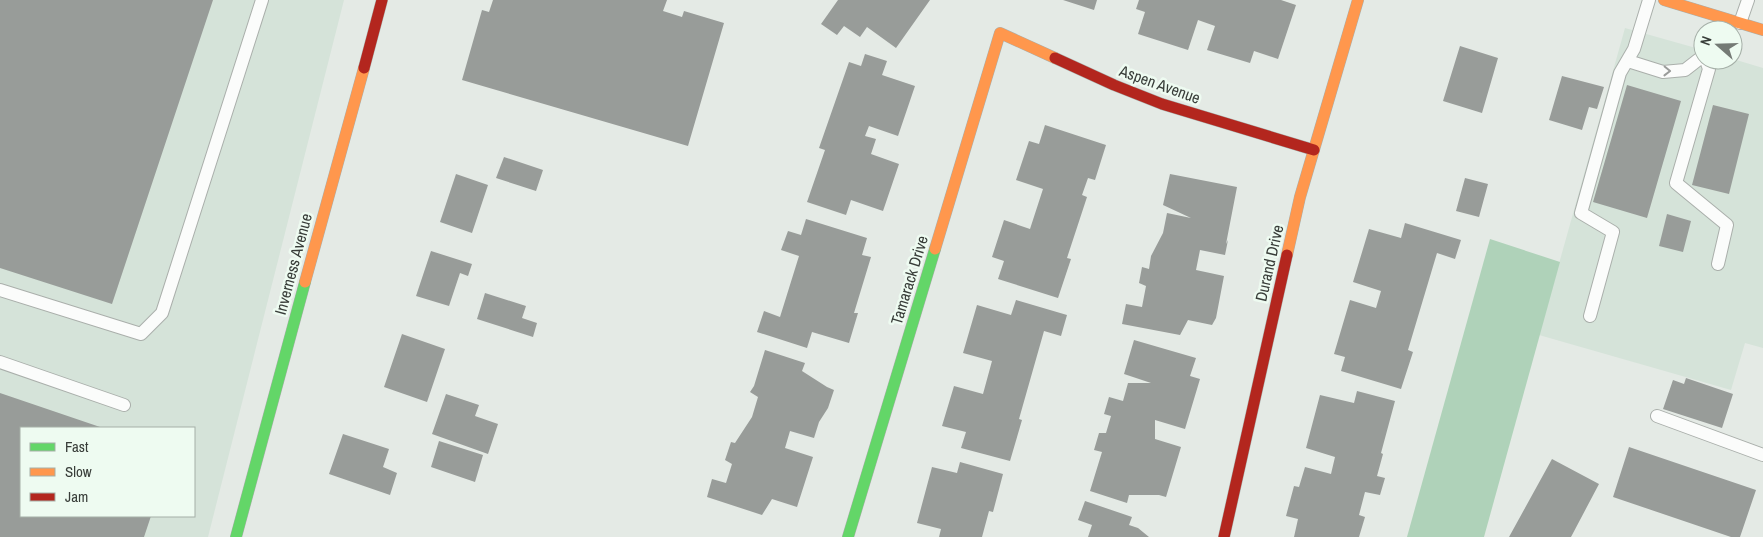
<svg xmlns="http://www.w3.org/2000/svg" width="1763" height="537" font-family="'Archivo Narrow',sans-serif">
  <rect width="100%" height="100%" fill="#e4eae5"/>
  <!-- built -->
  <path fill="#d5e3d9" fill-rule="evenodd" d="M0,0H344L208,537H0ZM21,428H194V516H21Z
    M1625,28L1703,50V60L1733,59L1763,68V348L1745,343L1731,390L1539,335Z"/>
  <!-- forest -->
  <path fill="#afd2b9" d="M1490,239L1560,262L1484,537H1407Z"/>
  <!-- building -->
  <path fill="#989c99" d="M0,0H213L112,304L0,268Z
    M493,0H667L663,11L682,17L684,11L724,23L688,146L462,80L482,10L489,12Z
    M838,0H930L896,48L867,27L860,37L844,26L837,35L821,24Z
    M1063,0H1097L1094,10Z
    M1139,0H1281L1296,5L1278,59L1254,51L1250,63L1207,50L1215,26L1198,20L1188,50L1138,34L1145,12L1136,9Z
    M1460,46L1498,58L1482,113L1443,101Z
    M865,54L887,61L882,75L915,86L898,136L869,126L865,136L876,139L871,154L899,164L883,211L851,200L846,215L807,202L825,150L819,148L849,62L861,66Z
    M1562,76L1604,87L1597,109L1589,107L1582,130L1549,120Z
    M1627,85L1681,101L1647,218L1593,202Z
    M1713,105L1749,114L1729,194L1692,185Z
    M1045,125L1106,145L1095,180L1088,178L1082,195L1087,197L1067,258L1071,259L1058,298L998,279L1004,261L992,257L1004,220L1030,229L1043,189L1016,180L1029,141L1039,144Z
    M504,157L543,170L536,191L496,178Z
    M456,174L488,185L472,233L440,222Z
    M1170,174L1237,187L1226,244L1228,240L1225,255L1200,250L1196,270L1224,276L1216,318L1212,325L1188,320L1180,335L1122,324L1126,304L1142,307L1146,286L1139,283L1142,267L1149,269L1151,256L1163,233L1167,213L1191,218L1163,205Z
    M1465,178L1488,184L1479,217L1456,211Z
    M1667,214L1691,221L1683,252L1659,246Z
    M806,219L867,238L862,255L871,257L854,313H858L849,343L812,332L807,348L757,332L764,311L780,317L799,256L781,250L788,231L801,235Z
    M1405,223L1461,240L1455,259L1437,253L1408,350L1413,352L1401,389L1341,371L1345,357L1334,354L1350,300L1376,308L1381,291L1353,282L1369,229L1401,238Z
    M431,251L472,264L468,276L460,273L449,306L416,296Z
    M485,293L526,306L522,318L537,323L533,337L477,319Z
    M1016,300L1067,315L1061,336L1044,331L1019,419L1022,420L1010,461L961,448L966,432L942,426L954,386L983,394L992,361L963,353L977,305L1011,315Z
    M402,334L445,349L427,402L384,387Z
    M1134,340L1196,358L1190,376L1200,379L1185,429L1155,420V439L1181,447L1166,497L1159,495H1129L1127,503L1090,491L1102,452L1094,450L1099,433H1106L1111,416L1104,414L1109,397L1123,401L1128,383H1151L1124,374Z
    M765,350L805,363L802,371L827,387L834,390L828,408L819,422L814,438L790,431L785,448L813,457L797,507L772,499L762,515L707,497L712,479L726,483L732,464L725,460L731,442L735,443L752,417L758,397L750,392L754,386Z
    M1686,378L1733,394L1722,428L1663,409L1673,380L1684,384Z
    M1357,391L1395,401L1381,453L1383,454L1377,476L1385,478L1380,495L1365,492L1359,515L1365,517L1359,537H1294L1298,519L1286,516L1294,486L1299,487L1305,467L1331,474L1335,457L1306,448L1320,395L1354,403Z
    M0,393L103,428H21V516H151L144,537H0Z
    M446,394L479,405L475,416L498,424L488,454L432,434Z
    M343,434L389,449L383,467L397,473L390,495L329,474Z
    M439,441L483,455L475,482L431,467Z
    M1629,447L1756,490L1740,537H1731L1613,497Z
    M1552,459L1599,484L1571,537H1509Z
    M960,462L1003,474L993,512L989,511L982,537H939L941,529L917,523L932,467L957,473Z
    M1085,501L1132,517L1129,525L1138,528L1149,537H1088L1092,525L1078,520Z"/>
  <g fill="none" stroke-linecap="round" stroke-linejoin="round">
    <!-- lane casing -->
    <g stroke="#aaafab" stroke-width="14">
      <path id="lane" d="M1740,23L1748,0
        M1706,60L1709,69L1676,183L1727,225L1718,264
        M1628,61L1663,72L1685,70L1703,56
        M0,290L141,334L162,313L262,0
        M1590,316L1613,232L1581,213L1620,73L1634,49L1649,0
        M0,362L124,405
        M1657,416L1763,455"/>
    </g>
    <!-- fast casing -->
    <g stroke="#aaafab" stroke-width="12">
      <path id="fast" d="M236,537L305,282
        M848,537L935,249"/>
    </g>
    <!-- slow casing -->
    <g stroke="#aaafab" stroke-width="12">
      <path id="slow" d="M1664,0L1763,30
        M935,249L1000,33L1055,58
        M1287,255L1300,197L1358,0
        M305,282L364,68"/>
    </g>
    <!-- jam casing -->
    <g stroke="#aaafab" stroke-width="12">
      <path id="jam" d="M1055,58L1114,85L1162,104L1314,150
        M364,68L382,0
        M1224,537L1287,255"/>
    </g>
    <!-- lane -->
    <use href="#lane" stroke="#fbfcfb" stroke-width="12"/>
    <!-- fast -->
    <use href="#fast" stroke="#63d668" stroke-width="11"/>
    <!-- slow -->
    <use href="#slow" stroke="#ff974d" stroke-width="11"/>
    <!-- jam -->
    <use href="#jam" stroke="#b3261e" stroke-width="11"/>
  </g>
  <!-- one-way arrows -->
  <defs><path id="oneway-chevron" d="M-2-3.5L2.5 0L-2 3.5" fill="none" stroke-width="1.6" stroke-linecap="round" stroke-linejoin="round" transform="scale(1.25)"/></defs>
  <use stroke="#9a9c9a" href="#oneway-chevron" transform="translate(1667 71) rotate(1)"/>
  <g text-anchor="middle" dominant-baseline="central" stroke-width="5" stroke-linejoin="round" paint-order="stroke">
    <!-- street labels -->
    <g font-size="16" fill="#383d39" stroke="#eefbf1">
      <text transform="translate(1160 84) rotate(20)">Aspen Avenue</text>
      <text transform="translate(1269 263) rotate(-77)">Durand Drive</text>
      <text transform="translate(293 264) rotate(-75)">Inverness Avenue</text>
      <text transform="translate(909 280) rotate(-73)">Tamarack Drive</text>
    </g>
  </g>
  <!-- legend -->
  <rect x="20" y="427" width="175" height="90" fill="#eefbf1" stroke="#a5afa7"/>
  <rect x="30" y="443" width="25" height="8" fill="#63d668" stroke="#a5afa7"/>
  <text x="65" y="452" font-size="15" fill="#383d39">Fast</text>
  <rect x="30" y="468" width="25" height="8" fill="#ff974d" stroke="#a5afa7"/>
  <text x="65" y="477" font-size="15" fill="#383d39">Slow</text>
  <rect x="30" y="493" width="25" height="8" fill="#b3261e" stroke="#a5afa7"/>
  <text x="65" y="502" font-size="15" fill="#383d39">Jam</text>
  <!-- north arrow -->
  <g transform="translate(1718 45) rotate(290)"><circle r="24" fill="#eefbf1" stroke="#a5afa7"/>
  <path d="M0-4L9 19L0 12L-9 19Z" fill="#747a75"/>
  <text y="-8" font-size="14" font-weight="bold" text-anchor="middle" fill="#383d39">N</text>
  </g>
</svg>
